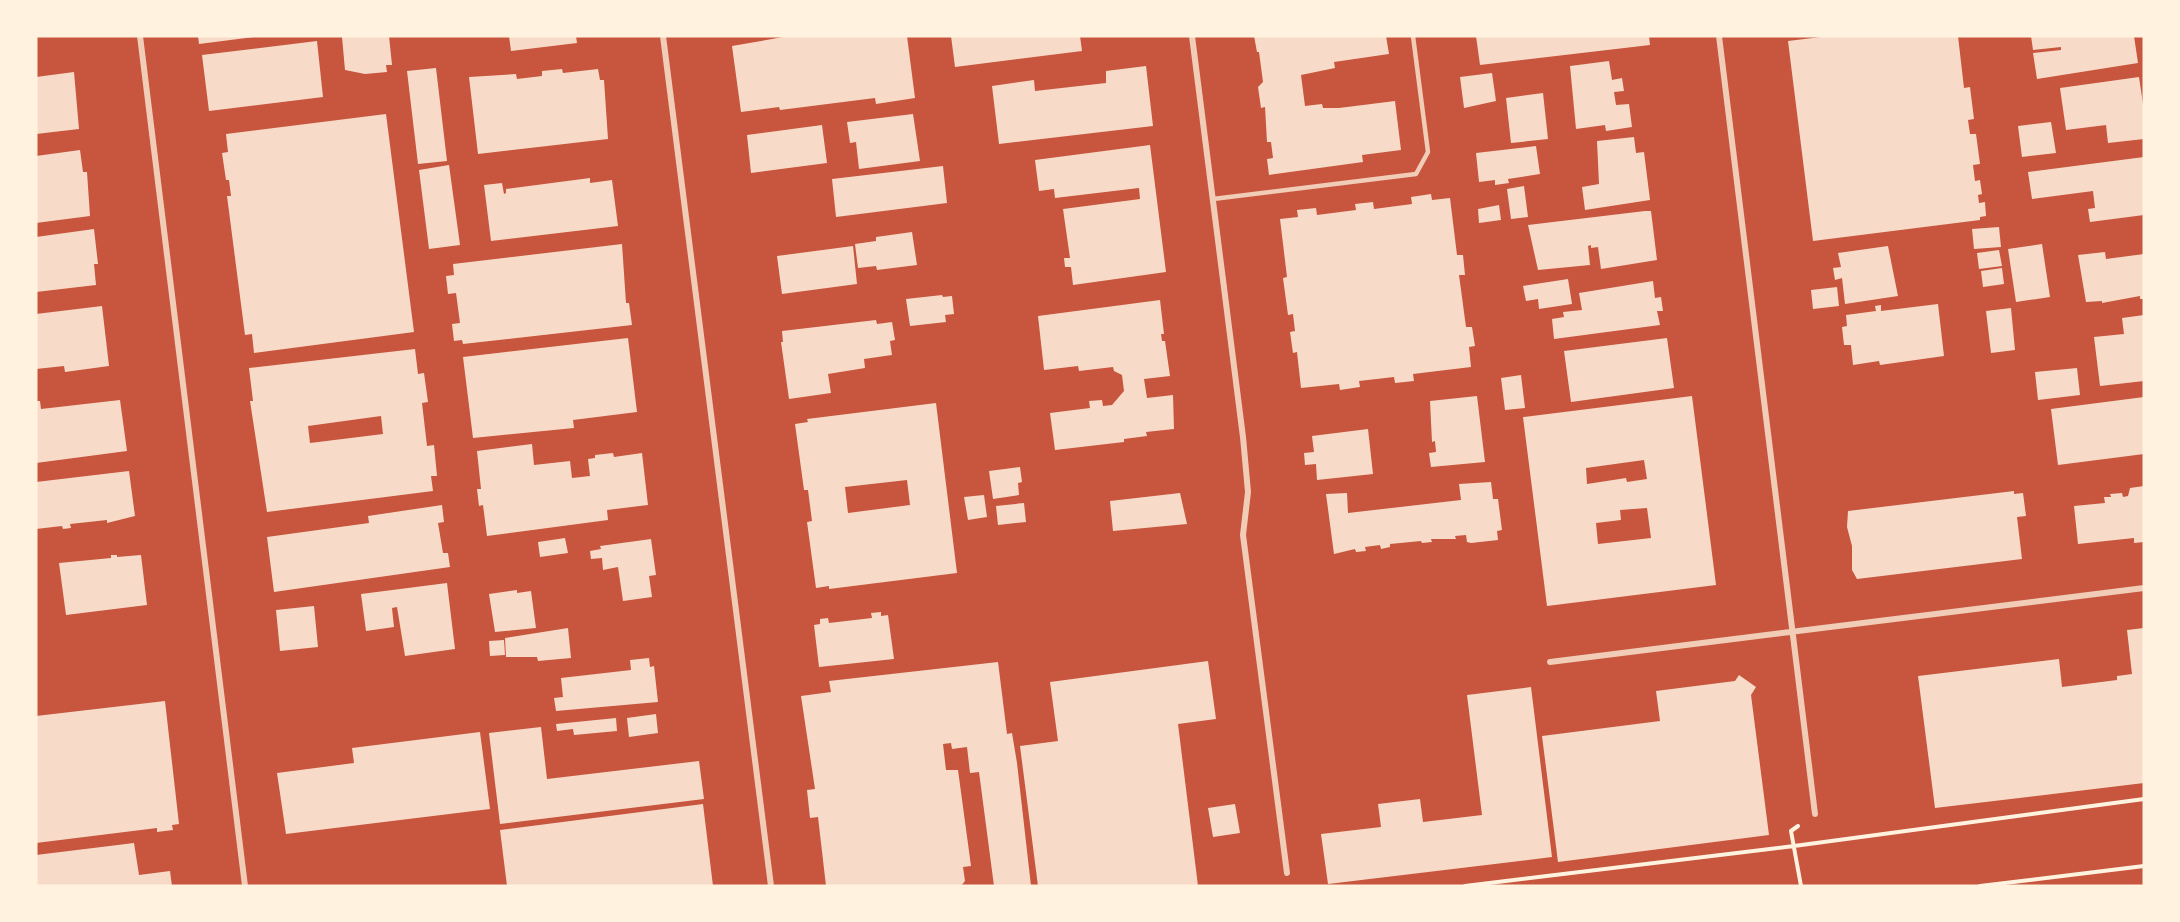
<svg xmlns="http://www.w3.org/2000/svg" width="2180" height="922" font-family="'Source Serif 4',serif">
  <rect width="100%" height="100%" fill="#c8553d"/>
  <!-- building -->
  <path fill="#f7dbc8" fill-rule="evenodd" d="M198,36H254V37L199,44Z
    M389,36L392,65H386L387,72L365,74L345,70L342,37Z
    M509,36H576L577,43L511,51Z
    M789,36H907L915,98L876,104L875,98L780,110L779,107L741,112L732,46Z
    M951,36H1080L1082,51L955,67Z
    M1254,36H1386L1389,54L1334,62L1335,68L1301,75L1305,106L1322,104L1323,108H1339L1395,101L1401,150L1362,155L1363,162L1269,175L1267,159L1273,158L1271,142H1267L1265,107L1261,108L1258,87L1263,82L1259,52H1257Z
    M1476,36H1649L1650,45L1480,65Z
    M1829,36H1958L1964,88L1970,87L1974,119L1968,120L1970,134H1976L1980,164L1973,165L1975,181L1980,180L1982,194L1978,195L1979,203L1985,202L1986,216L1980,217V220L1813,241L1788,41Z
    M2031,36H2134L2138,63L2037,79L2033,53L2061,50V47L2033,50Z
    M317,41L323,97L209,111L202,55Z
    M1609,61L1612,80L1622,78L1624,91L1614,92L1616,105L1629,104L1632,127L1606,131L1605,125L1576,129L1570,66Z
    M1146,66L1153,126L999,144L992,86L1034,80L1035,91L1106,83V71Z
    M436,68L447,161L418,164L407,71Z
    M562,69L563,73L598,69L600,80H604L608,139L478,154L469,77L516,74L517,79L542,76V71Z
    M74,72L79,129L36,134V77Z
    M1492,73L1496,101L1464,108L1460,77Z
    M2139,77L2144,111V139L2108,143L2106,125L2066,130L2060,88Z
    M1543,93L1548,139L1511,143L1506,98Z
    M386,114L414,332L254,353L252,334L245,335L227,196H231L229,180H226L222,153L228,152L226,134Z
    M913,114L920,161L859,169L856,142L850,143L847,122Z
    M2051,122L2056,153L2022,157L2018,126Z
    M822,125L827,163L751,173L747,135Z
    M1634,137L1636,153L1644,152L1650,200L1585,210L1582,187L1599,184L1597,141Z
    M1150,145L1166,272L1073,285L1071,267H1065L1064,258H1070L1063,209L1140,199L1139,188L1055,198L1054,189L1039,191L1035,160Z
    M1536,146L1540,174L1508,179L1509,183L1495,185V180L1479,182L1476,153Z
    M80,150L83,172H87L90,216L36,223V156Z
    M2144,157V215L2090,222L2088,209L2095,208L2093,191L2032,199L2028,172Z
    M449,165L460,245L429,249L419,170Z
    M943,166L947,203L836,217L832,179Z
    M590,178V183L612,180L618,226L491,241L484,185L502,183L504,194L506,193V189Z
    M1524,186L1528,217L1511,219L1507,189Z
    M1431,194L1432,200L1450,198L1457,255H1463L1465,275H1459L1466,327H1472L1475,346L1469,347L1471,367L1413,374L1414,381L1395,383L1394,377L1359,381L1360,387L1340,390L1339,384L1301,388L1297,352L1293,353L1290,332L1295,331L1293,314L1288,315L1283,278L1287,277L1280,219L1298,217L1297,210L1316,208L1317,215L1356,210L1355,204L1373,202L1374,209L1412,204L1411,197Z
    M1499,205L1501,220L1479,223L1478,209Z
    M1645,211H1651L1657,260L1601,269L1598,247L1591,248V245L1588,246L1590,265L1538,270L1528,225Z
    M1999,227L2001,247L1974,249L1972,229Z
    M94,229L98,264H94L96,285L36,292V237Z
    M912,232L917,265L877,270L876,266L858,268L855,244L876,241V237Z
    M622,244L626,303H629L632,325L463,344L462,340L454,341L452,324L460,323L456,293L448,294L446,276L454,275L453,264Z
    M2042,244L2050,297L2016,302L2008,249Z
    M853,246L857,284L782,294L777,256Z
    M1888,246L1898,296L1845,304L1842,278L1835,280L1833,268L1841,267L1838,253Z
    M1999,250L2002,266L1979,269L1977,253Z
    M2105,252L2106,259L2144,254V299H2140V296L2102,303V301L2086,302L2078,255Z
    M2002,268L2004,284L1983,287L1981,271Z
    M1568,279L1572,304L1539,309L1538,299L1526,301L1523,286Z
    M1653,281L1655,298L1661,297L1663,311H1657L1660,325L1554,339L1552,319L1564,317L1563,312L1582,310L1579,293Z
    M1837,287L1839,306L1813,309L1811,290Z
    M942,295L943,297L952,296L954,314L945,315L946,322L910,326L906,299Z
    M1160,300L1164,334H1161L1162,341H1165L1170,376L1144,379L1147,398L1173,395L1174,429L1146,432L1147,436L1124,439V442L1055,450L1050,413L1090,408L1089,401L1102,400L1103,406L1112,405L1124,391L1122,375L1114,371L1113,367L1079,371L1078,366L1044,370L1038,316Z
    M1938,304L1944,356L1880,365L1879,361L1853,365L1851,345H1844L1842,327L1847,326L1846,315L1876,311L1875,306L1881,305V311Z
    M102,306L109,366L65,372L64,366L36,369V314Z
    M2011,308L2015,350L1991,353L1986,311Z
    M2144,315V381L2100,386L2094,337L2124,334L2122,318Z
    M876,320L877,324L892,322L895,340L890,341L892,355L864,359L865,368L828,374L831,393L789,399L781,342H783L782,331Z
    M628,338L637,412L573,420L574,428L473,438L463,357Z
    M1667,338L1674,388L1571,402L1564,351Z
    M415,349L418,374L424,373L428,402L422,403L427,446L434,445L437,476H431L433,491L267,512L250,401H253L249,368ZM381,416L383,434L310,443L308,426Z
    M2077,368L2080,395L2038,400L2035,372Z
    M1521,375L1525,408L1505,410L1501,378Z
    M1477,396L1485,462L1431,467L1429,453L1436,452L1435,441L1432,442L1430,401Z
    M1692,396L1716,585L1547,606L1523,417ZM1644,460L1647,479L1627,482L1626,478L1587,484L1586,468ZM1647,508L1651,538L1598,544L1596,523L1621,520L1620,510Z
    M2144,397V454L2058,465L2051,409Z
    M120,400L127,451L36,463V401H40L41,409Z
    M936,403L957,573L829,589V586L816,588L807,522L812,521L808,490H804L795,424L808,422L807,419ZM907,480L910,505L848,513L845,487Z
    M1368,429L1373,474L1317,480L1316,464L1305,465L1304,453L1314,452L1312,436Z
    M532,444L534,465L570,461L572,478L590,476L588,459L595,458V455L613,453L614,457L642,453L648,505L607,510L608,520L487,536L483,505L479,506L477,489H481L477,451Z
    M1020,467L1022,482L1018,483L1019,495L993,499L989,471Z
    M129,471L135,516L107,523V520L70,524L71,528L63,529L62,526L36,529V482Z
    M1491,482L1493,499H1498L1502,530L1497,531L1498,540L1471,543L1467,542L1466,535L1455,536L1456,539H1431L1432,542L1422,543L1421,541L1390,544V547L1381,549L1380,545L1365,547L1366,551L1356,552L1355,549L1334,554L1326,494L1347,493L1348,513L1461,500L1459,484Z
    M2144,486V542L2134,543V538L2078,544L2074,506L2105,503L2104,497H2111L2110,494L2122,493L2123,497L2128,496L2130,488Z
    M2014,491V494L2023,493L2026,516L2017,517L2022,559L1857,579L1852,570V546L1847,527L1848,511Z
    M1180,493L1187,524L1113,531L1110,501Z
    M984,495L987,517L968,520L964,497Z
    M1024,503L1026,522L998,525L996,506Z
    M442,505L444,522L438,523L443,553H448L450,567L274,592L267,537L369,523L368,516Z
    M565,538L568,553L540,557L538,542Z
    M651,539L656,575L649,576L652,597L623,601L618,567L603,570L602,558L591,559L590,551L601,549L600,546Z
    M111,555H117V557L141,555L147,605L66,615L59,563L111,558Z
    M447,583L455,649L405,656L397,607L392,608L394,627L366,631L361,594Z
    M517,590V593L531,591L536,628L495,632L489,594Z
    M314,606L318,647L280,651L276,610Z
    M881,612V616L888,615L894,659L819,667L814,625L820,624V619L828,618L829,623L872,618L871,613Z
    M568,628L571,658L538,661L537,657H506L505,638Z
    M2144,628V783L1935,808L1918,676L2059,659L2062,687L2117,680V676L2132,674L2127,630Z
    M504,640L505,655L490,656L489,641Z
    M649,658L650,667L654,666L658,702L556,711L554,698L563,697L561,678L631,670L630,660Z
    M1208,661L1216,719L1178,724L1198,886H1038L1020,746L1058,741L1050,682Z
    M998,662L1007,734L1012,733L1017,763L1031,886H994L979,772L970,773L967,747L952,749L951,743L943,744L946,770H958L971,866L963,867L965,881L961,886H826L818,817L810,818L807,790L815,789L801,696L831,692L829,681Z
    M1739,675L1756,687L1751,695L1769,835L1558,862L1542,736L1660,721L1656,691L1735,681Z
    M1531,687L1552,857L1328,884L1321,834L1381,827L1378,804L1420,799L1423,822L1482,815L1467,695Z
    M165,701L179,824L172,825L173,830L157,832V828L36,843V716Z
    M656,714L658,733L629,737L627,718Z
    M616,718L617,731L574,735L573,729L557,731L556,724Z
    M541,727L547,779L699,761L704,799L500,824L489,733Z
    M480,732L490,809L286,834L277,773L354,763L352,748Z
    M703,804L713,886H507L500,830Z
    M1235,804L1240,833L1213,837L1208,808Z
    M134,843L139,875L170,871L172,886H36V855Z"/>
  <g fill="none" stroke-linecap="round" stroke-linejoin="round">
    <!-- path -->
    <path stroke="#fff3e0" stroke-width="4" d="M1798,826L1791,831L1801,886
      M1465,886L1794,846L2144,799
      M1980,886L2144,866"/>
    <!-- service -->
    <path stroke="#f1ccb7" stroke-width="4.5" d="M1213,199L1416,174L1428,152L1413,36"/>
    <!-- minor -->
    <path stroke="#f1ccb7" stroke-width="6" d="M140,36L245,886
      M663,36L771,886
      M1192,36L1243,437L1248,492L1243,535L1287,873
      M1719,36L1815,814
      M1550,662L2144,588"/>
  </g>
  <!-- border -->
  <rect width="2180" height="922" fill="none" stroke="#fff3e0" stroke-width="75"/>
</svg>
